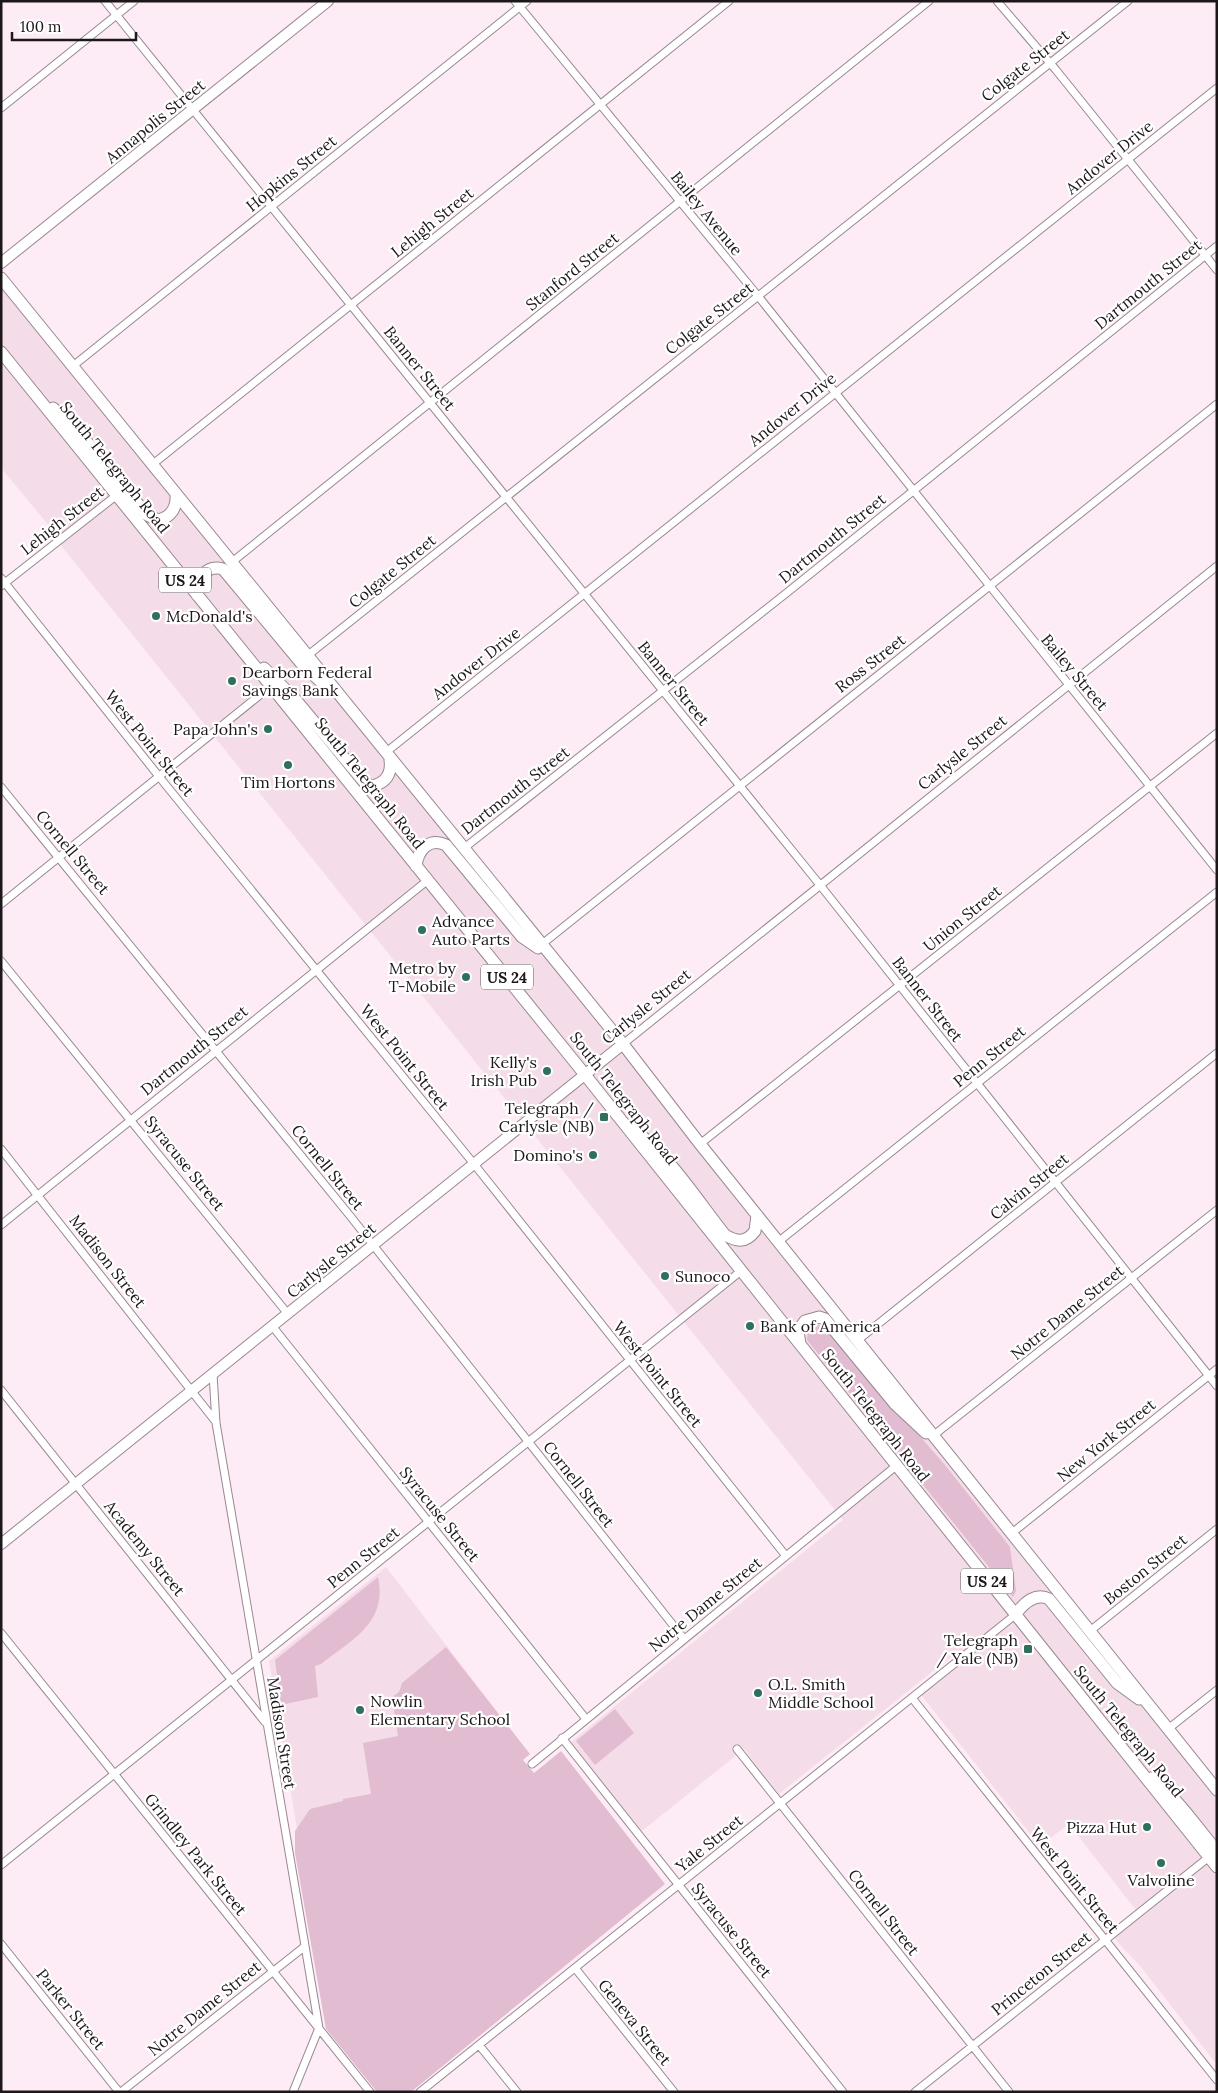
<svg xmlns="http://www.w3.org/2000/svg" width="1218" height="2093" font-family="Lora,serif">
  <rect width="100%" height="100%" fill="#fdecf5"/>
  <!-- built -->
  <path fill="#f5dce9" d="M1,278L1217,1790V2065L1141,1967L1111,1935L1138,1913L1069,1824L1040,1846L919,1692L957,1662L952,1656L779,1794L744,1749L642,1831L571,1742L843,1520L63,548L50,527L1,468Z
    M386,1567L516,1736L298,1835L269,1661Z"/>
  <!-- green -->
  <path fill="#e2bcd0" d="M819,1325L824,1326L945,1465L1010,1547L1016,1591L1013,1597L807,1340L808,1329Z
    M378,1577C388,1623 351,1640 321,1664L315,1666L318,1697L281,1705L275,1660Z
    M446,1647L530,1754L523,1760L534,1773L561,1751L665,1884L411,2092H377L326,2029L295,1853V1831L310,1809L343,1801V1799L371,1794L363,1743L398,1736L392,1697L399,1692L402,1683Z
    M615,1709L634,1733L595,1765L576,1741Z"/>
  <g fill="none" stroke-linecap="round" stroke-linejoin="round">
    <!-- street casing -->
    <g stroke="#988890" stroke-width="9">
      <path id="street" d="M105,1L820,885L1217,1386
        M515,1L758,296L1217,870
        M997,1L1056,70L1217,270
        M1,108L134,1
        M73,366L527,1
        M153,464L729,1
        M232,562L929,1
        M1,578L165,784L474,1164L786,1556
        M1,586L117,495
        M307,656L1128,1
        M385,753L1217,88
        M1,787L351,1217L684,1639
        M463,849L789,591L1217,246
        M1,904L271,686
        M541,945L1217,404
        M1,961L288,1314
        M623,1044L1217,566
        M700,1144L1217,733
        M1,1149L216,1422
        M1,1225L428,880
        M778,1242L1217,892
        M273,1327L586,1719
        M858,1340L1217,1053
        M213,1374L216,1423L319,2028L293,2092
        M1,1390L265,1722
        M934,1435L1217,1210
        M1012,1533L1217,1369
        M1090,1631L1217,1529
        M1,1633L370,2092
        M912,1698L1217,2080
        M1168,1729L1217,1690
        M562,1738L843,2092
        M737,1749L1009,2092
        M532,1764L896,1466
        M1,1865L741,1271
        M1,1944L119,2092
        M575,1968L674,2092
        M479,2045L517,2092
        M121,2092L304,1947
        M420,2092L1015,1615
        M915,2092L1209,1857"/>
    </g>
    <!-- secondary casing -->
    <g stroke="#988890" stroke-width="12">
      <path id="secondary" d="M1,263L328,1
        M1,1544L623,1044"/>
    </g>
    <!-- primary casing -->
    <g stroke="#988890" stroke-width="13">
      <path id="primary" d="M1,278L623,1044L700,1144L1217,1790
        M1,352L578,1066L1217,1867
        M53,408L82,436L147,515L158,520C172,517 177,507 176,494
        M197,595C197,580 205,564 223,569L301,663L321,682
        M264,668L295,699L365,783L372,786C386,783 392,774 390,760
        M416,866C418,850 429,837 446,845L522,937L538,948
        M631,1128C668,1153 697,1200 725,1235C737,1242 746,1243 755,1231L757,1215
        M800,1344L798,1331L805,1321L819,1317L825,1319L895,1404L926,1433
        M1015,1615C1023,1604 1035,1592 1049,1599L1117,1683L1139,1699
        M1151,1778C1177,1797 1196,1826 1217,1851"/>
    </g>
    <!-- street -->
    <use href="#street" stroke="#fff" stroke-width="7"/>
    <!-- secondary -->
    <use href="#secondary" stroke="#fff" stroke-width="10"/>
    <!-- primary -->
    <use href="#primary" stroke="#fff" stroke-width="11"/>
  </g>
  <!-- markers -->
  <g fill="#2f6f5e" stroke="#fff" stroke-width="2">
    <circle cx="156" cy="616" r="5"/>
    <circle cx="232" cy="681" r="5"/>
    <circle cx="268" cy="729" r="5"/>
    <circle cx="288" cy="765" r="5"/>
    <circle cx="422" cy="930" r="5"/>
    <circle cx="466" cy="977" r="5"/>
    <circle cx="547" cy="1071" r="5"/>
    <rect x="599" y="1112" width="10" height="10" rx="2.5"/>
    <circle cx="593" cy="1155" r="5"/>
    <circle cx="665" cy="1276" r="5"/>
    <circle cx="750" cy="1326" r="5"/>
    <rect x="1023" y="1644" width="10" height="10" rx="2.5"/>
    <circle cx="758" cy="1693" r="5"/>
    <circle cx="360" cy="1710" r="5"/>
    <circle cx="1147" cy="1827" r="5"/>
    <circle cx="1161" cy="1863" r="5"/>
  </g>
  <g text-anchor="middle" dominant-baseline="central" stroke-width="4.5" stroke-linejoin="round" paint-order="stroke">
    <!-- shield labels -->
    <g fill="#fff" stroke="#615d5f" stroke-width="1">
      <rect x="159" y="567.5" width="52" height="25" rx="4"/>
      <rect x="481" y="964.5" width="52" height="25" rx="4"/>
      <rect x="961" y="1568.5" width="52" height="25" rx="4"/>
    </g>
    <g font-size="15" font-weight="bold" fill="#1d171a">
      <text x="185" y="580">US 24</text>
      <text x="507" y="977">US 24</text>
      <text x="987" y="1581">US 24</text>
    </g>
    <!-- street labels -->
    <g font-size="16" fill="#1d171a" stroke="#fff">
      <text transform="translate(1025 65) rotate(-38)">Colgate Street</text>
      <text transform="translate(155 121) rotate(-39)">Annapolis Street</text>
      <text transform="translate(1109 157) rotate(-39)">Andover Drive</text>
      <text transform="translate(291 173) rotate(-39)">Hopkins Street</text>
      <text transform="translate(707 213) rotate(51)">Bailey Avenue</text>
      <text transform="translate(432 222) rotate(-39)">Lehigh Street</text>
      <text transform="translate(572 271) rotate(-39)">Stanford Street</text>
      <text transform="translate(1148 284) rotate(-39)">Dartmouth Street</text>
      <text transform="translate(709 318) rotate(-38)">Colgate Street</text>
      <text transform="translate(420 368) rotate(51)">Banner Street</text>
      <text transform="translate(792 409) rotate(-39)">Andover Drive</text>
      <text transform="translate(115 467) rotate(51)">South Telegraph Road</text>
      <text transform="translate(62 520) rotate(-38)">Lehigh Street</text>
      <text transform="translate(832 538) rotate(-39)">Dartmouth Street</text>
      <text transform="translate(392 571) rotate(-39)">Colgate Street</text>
      <text transform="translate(476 663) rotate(-38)">Andover Drive</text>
      <text transform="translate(870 663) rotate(-38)">Ross Street</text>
      <text transform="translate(1075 672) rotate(50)">Bailey Street</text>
      <text transform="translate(674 683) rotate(51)">Banner Street</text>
      <text transform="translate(150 743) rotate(51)">West Point Street</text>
      <text transform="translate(962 752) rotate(-39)">Carlysle Street</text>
      <text transform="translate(370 783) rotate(51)">South Telegraph Road</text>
      <text transform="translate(515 790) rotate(-38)">Dartmouth Street</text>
      <text transform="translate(73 852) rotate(50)">Cornell Street</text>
      <text transform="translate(962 918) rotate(-39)">Union Street</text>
      <text transform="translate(928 999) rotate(52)">Banner Street</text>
      <text transform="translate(646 1006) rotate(-39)">Carlysle Street</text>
      <text transform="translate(194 1050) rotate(-39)">Dartmouth Street</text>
      <text transform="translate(989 1056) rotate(-39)">Penn Street</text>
      <text transform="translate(405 1057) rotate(51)">West Point Street</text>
      <text transform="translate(624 1098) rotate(52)">South Telegraph Road</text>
      <text transform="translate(185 1163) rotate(51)">Syracuse Street</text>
      <text transform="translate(328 1167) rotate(51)">Cornell Street</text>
      <text transform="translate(1029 1186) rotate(-39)">Calvin Street</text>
      <text transform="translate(331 1260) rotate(-39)">Carlysle Street</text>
      <text transform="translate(108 1261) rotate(52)">Madison Street</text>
      <text transform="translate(1067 1312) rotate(-39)">Notre Dame Street</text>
      <text transform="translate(658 1374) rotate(51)">West Point Street</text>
      <text transform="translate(876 1415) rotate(52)">South Telegraph Road</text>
      <text transform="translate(1106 1440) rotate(-39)">New York Street</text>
      <text transform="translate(579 1484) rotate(52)">Cornell Street</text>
      <text transform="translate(440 1514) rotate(51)">Syracuse Street</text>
      <text transform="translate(145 1548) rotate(51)">Academy Street</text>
      <text transform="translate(363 1557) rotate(-39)">Penn Street</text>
      <text transform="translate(1145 1569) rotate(-39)">Boston Street</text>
      <text transform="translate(705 1604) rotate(-39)">Notre Dame Street</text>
      <text transform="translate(1129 1731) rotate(51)">South Telegraph Road</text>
      <text transform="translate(282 1733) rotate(81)">Madison Street</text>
      <text transform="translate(709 1843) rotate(-39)">Yale Street</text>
      <text transform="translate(196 1854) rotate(51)">Grindley Park Street</text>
      <text transform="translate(1075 1880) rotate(51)">West Point Street</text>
      <text transform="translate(884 1912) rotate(52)">Cornell Street</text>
      <text transform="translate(732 1930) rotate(51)">Syracuse Street</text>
      <text transform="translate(1041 1973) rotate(-39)">Princeton Street</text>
      <text transform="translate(204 2008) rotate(-39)">Notre Dame Street</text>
      <text transform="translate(71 2009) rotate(51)">Parker Street</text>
      <text transform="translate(635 2022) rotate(51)">Geneva Street</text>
    </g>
    <!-- poi labels -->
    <g font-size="16" fill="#1d171a" stroke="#fff" text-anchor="start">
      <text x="166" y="616">McDonald's</text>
      <text x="242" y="672">Dearborn Federal<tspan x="242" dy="18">Savings Bank</tspan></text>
      <text x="258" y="729" text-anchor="end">Papa John's</text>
      <text x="288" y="782" text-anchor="middle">Tim Hortons</text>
      <text x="432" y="921">Advance<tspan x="432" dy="18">Auto Parts</tspan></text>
      <text x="456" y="968" text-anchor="end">Metro by<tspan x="456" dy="18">T-Mobile</tspan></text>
      <text x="537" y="1062" text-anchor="end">Kelly's<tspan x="537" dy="18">Irish Pub</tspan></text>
      <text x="594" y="1108" text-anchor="end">Telegraph /<tspan x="594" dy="18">Carlysle (NB)</tspan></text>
      <text x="583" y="1155" text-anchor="end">Domino's</text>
      <text x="675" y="1276">Sunoco</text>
      <text x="760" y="1326">Bank of America</text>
      <text x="1018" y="1640" text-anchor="end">Telegraph<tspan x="1018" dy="18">/ Yale (NB)</tspan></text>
      <text x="768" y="1684">O.L. Smith<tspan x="768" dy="18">Middle School</tspan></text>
      <text x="370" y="1701">Nowlin<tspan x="370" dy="18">Elementary School</tspan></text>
      <text x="1137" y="1827" text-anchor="end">Pizza Hut</text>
      <text x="1161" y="1880" text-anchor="middle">Valvoline</text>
    </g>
  </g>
  <!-- border -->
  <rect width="1218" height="2093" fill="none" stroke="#1d171a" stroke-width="5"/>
  <!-- scale -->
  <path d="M12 32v8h124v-8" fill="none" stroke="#1d171a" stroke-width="2.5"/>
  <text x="20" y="32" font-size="15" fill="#1d171a" stroke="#ffffff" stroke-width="4" paint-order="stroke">100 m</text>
</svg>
